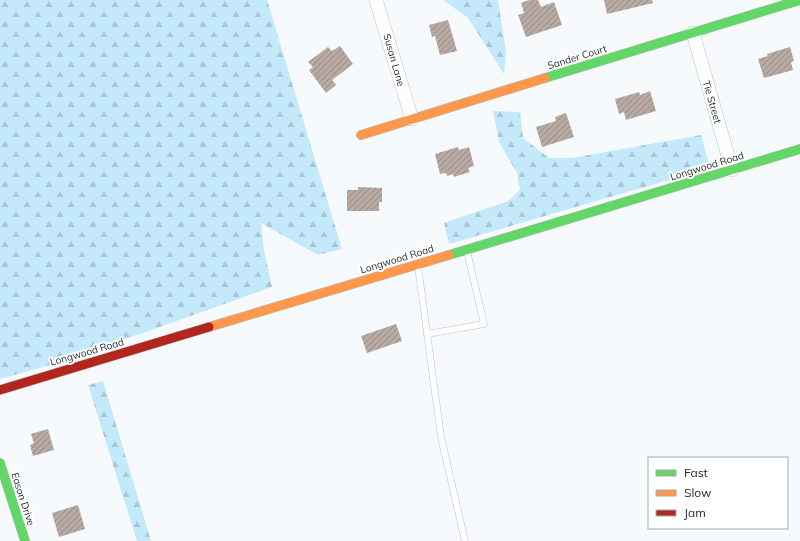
<svg xmlns="http://www.w3.org/2000/svg" width="800" height="541" font-family="Mulish,sans-serif">
  <defs>
    <pattern id="forest-firs" width="22" height="20" patternUnits="userSpaceOnUse"><rect width="22" height="20" fill="#c3e9fa"/><path d="M5 1l3.5 6h-7zM16 11l3.5 6h-7z" fill="#a7c8d7"/></pattern>
    <pattern id="building-hatch" width="6" height="6" patternUnits="userSpaceOnUse"><rect width="6" height="6" fill="#b8aaa3"/><path d="M-1 1l2-2M0 6l6-6M5 7l2-2" fill="none" stroke="#958b85"/></pattern>
  </defs>
  <rect width="100%" height="100%" fill="#f7fafc"/>
  <!-- forest -->
  <path fill="url(#forest-firs)" d="M0,0H267L342,249L318,255L261,223L264,250L272,287L64,361L0,379Z
    M443,0H498L506,52L504,74L468,18Z
    M493,111L520,112L523,138L549,158H572L701,135L710,168L449,244L444,223L508,201L520,190L517,173L499,142Z
    M103,381L151,541H137L88,385Z"/>
  <!-- building -->
  <path fill="url(#building-hatch)" d="M529,0H538L541,7L554,2L562,25L526,37L518,15L524,13L521,3Z
    M604,0H652L653,3L607,14Z
    M448,20L457,51L440,55L435,36L432,37L429,25Z
    M340,46L353,64L332,80L336,85L326,93L309,70L313,67L308,62L328,47L332,51Z
    M790,47L794,61L791,62L793,70L764,78L758,59L768,56L767,54Z
    M650,91L656,111L626,120L624,112L619,114L615,99L639,92L640,95Z
    M566,113L574,137L542,147L536,127L556,121L555,117Z
    M458,147L459,150L469,147L474,166L468,168L470,172L454,177L453,174L447,176L446,173L440,174L435,154Z
    M358,187L382,188V202H379V211H347V190H358Z
    M396,324L402,341L367,353L361,336Z
    M48,429L54,450L33,456L30,445L34,443L31,434Z
    M78,505L85,529L59,537L52,513Z"/>
  <g fill="none" stroke-linecap="round" stroke-linejoin="round">
    <!-- lane casing -->
    <g stroke="#bcc2c4" stroke-width="7">
      <path id="lane" d="M418,266L441,437L465,541
        M427,334L484,324L467,251"/>
    </g>
    <!-- street casing -->
    <g stroke="#bcc2c4" stroke-width="14">
      <path id="street" d="M376,0L412,119
        M693,33L732,170"/>
    </g>
    <!-- fast casing -->
    <g stroke="#bcc2c4" stroke-width="10">
      <path id="fast" d="M545,78L800,0
        M449,255L800,149
        M0,463L25,541"/>
    </g>
    <!-- slow casing -->
    <g stroke="#bcc2c4" stroke-width="10">
      <path id="slow" d="M361,135L545,78
        M209,327L449,255"/>
    </g>
    <!-- jam casing -->
    <g stroke="#bcc2c4" stroke-width="10">
      <path id="jam" d="M0,390L209,327"/>
    </g>
    <!-- lane -->
    <use href="#lane" stroke="#fefeff" stroke-width="6"/>
    <!-- street -->
    <use href="#street" stroke="#fefeff" stroke-width="13"/>
    <!-- fast -->
    <use href="#fast" stroke="#63d668" stroke-width="9"/>
    <!-- slow -->
    <use href="#slow" stroke="#ff974d" stroke-width="9"/>
    <!-- jam -->
    <use href="#jam" stroke="#b3261e" stroke-width="9"/>
  </g>
  <g text-anchor="middle" dominant-baseline="central" stroke-width="4" stroke-linejoin="round" paint-order="stroke">
    <!-- street labels -->
    <g font-size="10" fill="#232d31" stroke="#fff">
      <text transform="translate(577 57) rotate(-17)">Sander Court</text>
      <text transform="translate(394 60) rotate(74)">Susan Lane</text>
      <text transform="translate(712 102) rotate(74)">Tie Street</text>
      <text transform="translate(707 166) rotate(-17)">Longwood Road</text>
      <text transform="translate(397 259) rotate(-17)">Longwood Road</text>
      <text transform="translate(87 352) rotate(-16)">Longwood Road</text>
      <text transform="translate(23 499) rotate(72)">Eason Drive</text>
    </g>
  </g>
  <!-- legend -->
  <rect x="648" y="457" width="140" height="72" fill="#ffffff" stroke="#a7abad"/>
  <rect x="656" y="470" width="20" height="6" fill="#63d668" stroke="#a7abad"/>
  <text x="684" y="477" font-size="12" fill="#232d31">Fast</text>
  <rect x="656" y="490" width="20" height="6" fill="#ff974d" stroke="#a7abad"/>
  <text x="684" y="497" font-size="12" fill="#232d31">Slow</text>
  <rect x="656" y="510" width="20" height="6" fill="#b3261e" stroke="#a7abad"/>
  <text x="684" y="517" font-size="12" fill="#232d31">Jam</text>
</svg>
